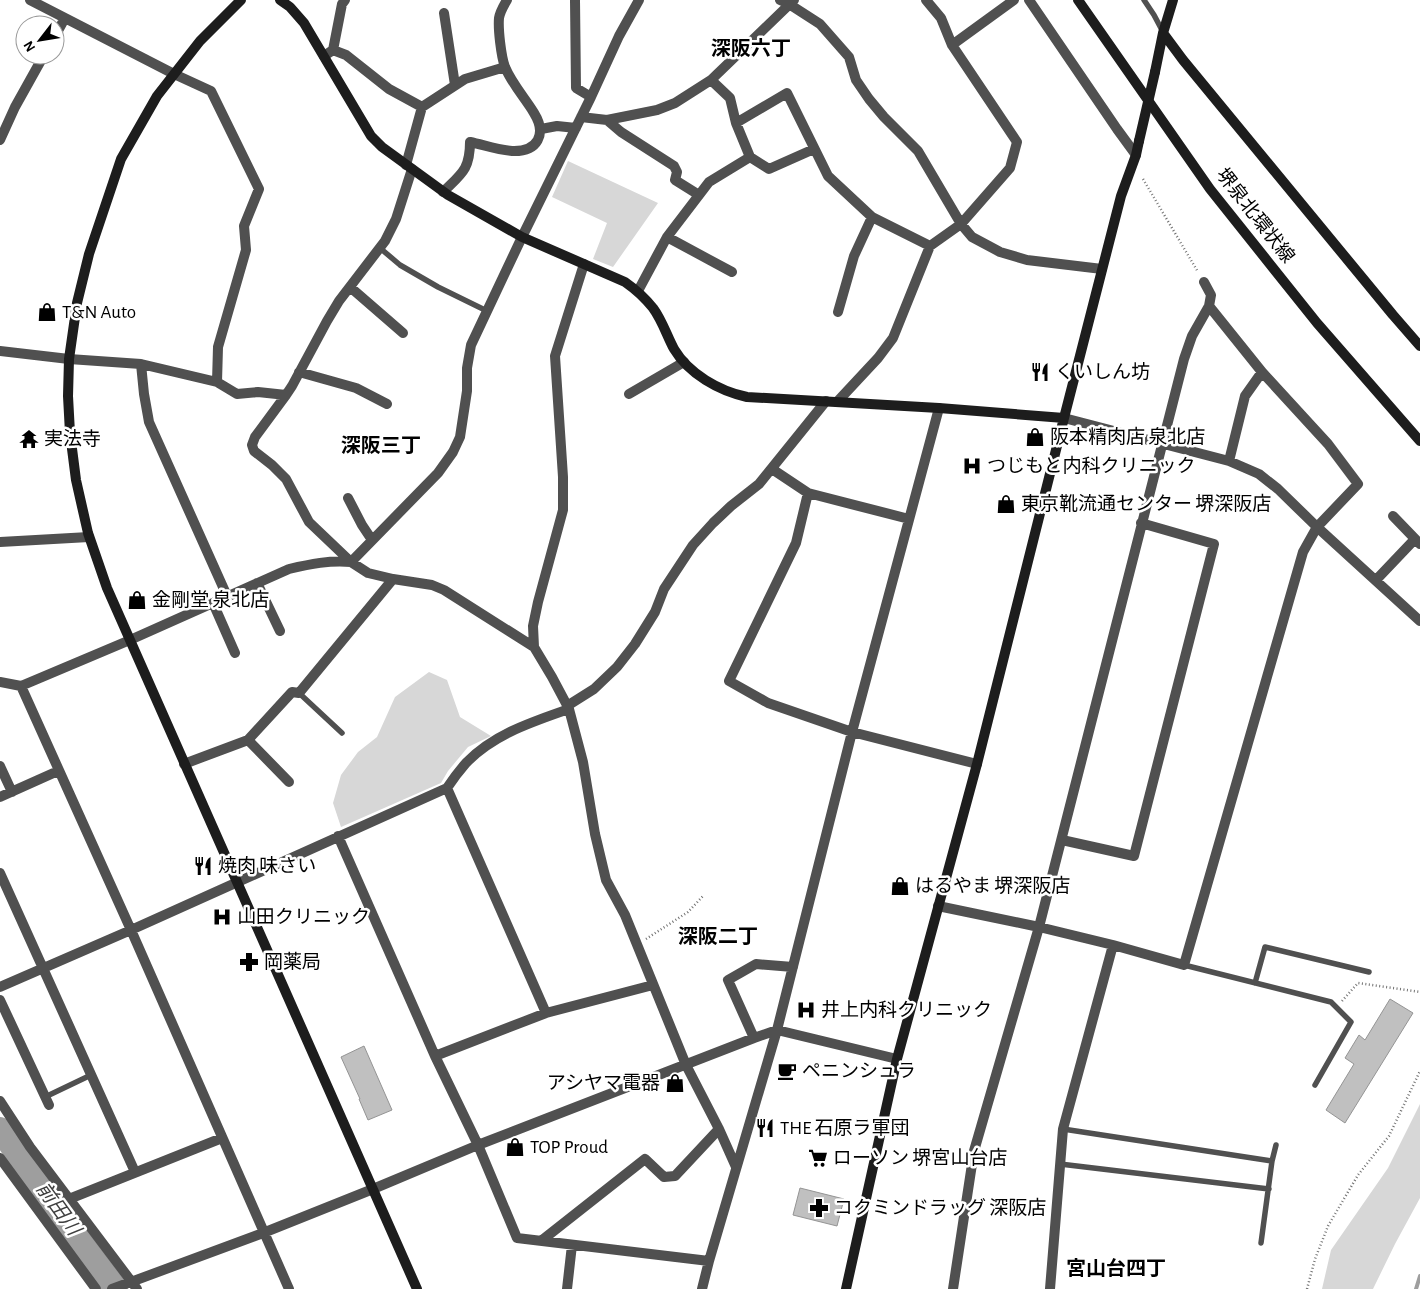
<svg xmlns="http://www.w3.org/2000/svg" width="1420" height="1289" font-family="'Alegreya Sans','Noto Sans JP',sans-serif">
  <rect width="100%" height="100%" fill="#fff"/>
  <!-- green -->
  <path fill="#d7d7d7" d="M568,161L658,203L613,267L593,259L607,223L552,197Z
    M429,672L447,680L460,717L491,736L468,747L448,771L441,783L341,827L333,803L341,775L358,752L377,737L395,697Z
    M1420,1104V1198L1395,1244L1373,1289H1322L1331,1250L1388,1168Z"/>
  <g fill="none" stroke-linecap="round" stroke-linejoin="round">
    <!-- stream -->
    <path stroke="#9e9e9e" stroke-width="4" d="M1416,1289L1420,1276"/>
    <!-- river -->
    <path stroke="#9e9e9e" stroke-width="24" d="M0,1129L37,1183L116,1289"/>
  </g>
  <!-- building -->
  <path fill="#c0c0c0" stroke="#949494" d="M1390,999L1413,1013L1345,1123L1326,1110L1354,1064L1345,1058L1359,1035L1365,1040Z
    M364,1046L392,1110L368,1120L359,1099H360L341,1057Z
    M800,1188L844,1199L837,1226L793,1215Z"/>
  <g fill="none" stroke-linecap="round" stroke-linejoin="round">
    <!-- path -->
    <path stroke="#727272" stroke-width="2.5" stroke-dasharray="1 2.5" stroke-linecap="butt" d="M1143,179L1198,272
      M646,939L688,912L704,895
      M1342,1001L1358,983L1420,992
      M1307,1289L1315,1259L1328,1226L1358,1175L1389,1136L1420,1071"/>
    <!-- lane -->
    <path stroke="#505050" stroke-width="5.5" d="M1144,0L1154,15L1163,32
      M380,248L400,265L438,287L487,311
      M299,693L342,733
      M1184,965L1331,1002L1351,1022L1315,1085
      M1255,983L1265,947L1369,972
      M45,1097L91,1075
      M1063,1129L1272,1161
      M1060,1164L1269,1189
      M1261,1243L1272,1161L1276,1145"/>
    <!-- street -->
    <path stroke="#505050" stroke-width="10" d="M575,0L576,88L591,97
      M780,0L789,4L820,24L849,57L856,80L869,99L884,117L918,151L961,224L972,237L1000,252L1027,260L1102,269
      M794,0L711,80L730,98L736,123L787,93L828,176L872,217L930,246L961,224L1010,168L1017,142L952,45L941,18L926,0
      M1029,0L1117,129L1136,155
      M444,13L455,85
      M55,36L65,18
      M952,45L1014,0
      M333,50L342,4L345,0
      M324,56L333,50L346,55L389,89L422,107
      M581,117L607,120L657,110L675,103L711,80
      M607,120L621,132L674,166L677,172L675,180L699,195
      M736,123L750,157L769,169L814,149
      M541,129L557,126L576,128
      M0,140L15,107L44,55
      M406,165L422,107L465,79L505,67
      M443,192C461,174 470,170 470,142C484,145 498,150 512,151C538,152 547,134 534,113C525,98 512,84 505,67C501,56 498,29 499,18C500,12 504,5 507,0
      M667,237L732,272
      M584,264L555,356L563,477V510L538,602L533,626L534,647L552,677L569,709L583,762L595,834L606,880L625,915L686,1065L719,1129L736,1167
      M350,287L403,333
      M638,291L667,237L709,182L750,157
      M838,312L854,256L872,217
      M0,351L69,359L141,364L217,382L218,347L246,250L244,226L259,189L211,91L174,74L30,0
      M141,364L144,394L149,422L227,596
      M299,372L356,388L387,404
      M217,382L237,394L258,392L286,395L292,386L327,321L339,301L385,241L396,219L412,169
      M629,394L684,362
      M286,395L255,437L252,445L254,451L272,465L286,479L309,522L351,562L368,573L393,579L432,585L444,590L534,647
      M837,402L878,358L893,338L930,246
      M1064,418L1229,461L1259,474L1278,489L1317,527L1420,621
      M1229,461L1245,396L1262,372
      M772,469L808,493L909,519
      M808,493L796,543L729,681L768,703L852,732L977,764
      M348,498L362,525L372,540
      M1393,516L1420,544
      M0,542L89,537
      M1376,580L1415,539
      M257,583L280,631
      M213,603L235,653
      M0,682L21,686L130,640L289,569C310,564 330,560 351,562L438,473L453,452L460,437L467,391V368L471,345L522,237L591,97L619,36L639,0
      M21,686L131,930L289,1289
      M567,706L594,689L617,667L635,644L655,612L664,589L693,545L713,523L731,506L759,484L826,401
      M248,740L289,782
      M184,764L248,740L292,692L299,693L393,579
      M0,766L12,792
      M447,788C453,779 459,771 466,763C494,734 532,722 569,709
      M0,797L58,771
      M338,836L435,1056L478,1145L517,1238L709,1261
      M1062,840L1134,856L1214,544L1141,523
      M0,873L135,1172
      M938,906L1039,927L1113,945L1184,965L1303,552L1317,527L1358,484L1328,444L1262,372L1209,306L1211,295L1204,282
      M0,987L131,930L447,788L546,1013
      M0,1000L49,1105
      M754,1038L728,980L756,964L793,967
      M435,1056L546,1013L653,985
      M0,1101L30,1147L137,1289
      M0,1158L96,1289
      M69,1199L222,1138
      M541,1241L645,1159L664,1177L675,1176L719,1129
      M112,1289L263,1233L373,1189L478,1145L754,1038L777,1030L897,1059
      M567,1289L572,1245
      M702,1289L709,1261L777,1030L852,732L939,408
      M953,1289L974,1151L1039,927L1184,359L1192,336L1209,306
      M1050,1289L1063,1129L1113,945"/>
    <!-- secondary -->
    <path stroke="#1d1d1d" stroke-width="10" d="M241,0L200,41L157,96L121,159L89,254L77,303L69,359L68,396L70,433L76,480L88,533L107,588L417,1289
      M280,0L290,7L304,23L371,136L382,147L448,195L522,237L625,282C635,289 645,298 653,308C662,320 667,336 674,349C689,374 719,391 747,397L939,408L1064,418
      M1078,0L1210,189L1317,323L1420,441
      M1163,33L1183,60L1393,315L1420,346
      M1155,72L1163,33L1173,0
      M846,1289L897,1059L977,764L1064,418L1121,196L1136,155L1139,141"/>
    <!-- secondary-bridge -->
    <path stroke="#1d1d1d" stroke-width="10" d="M1139,141L1155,72"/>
  </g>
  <!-- icons -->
  <defs>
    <g id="shop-bare" transform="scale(1.5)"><path d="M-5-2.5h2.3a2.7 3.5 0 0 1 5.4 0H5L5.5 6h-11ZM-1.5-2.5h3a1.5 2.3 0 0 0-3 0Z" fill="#000" stroke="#fff" stroke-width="2.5" paint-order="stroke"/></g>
    <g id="restaurant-bare" transform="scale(1.5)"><path d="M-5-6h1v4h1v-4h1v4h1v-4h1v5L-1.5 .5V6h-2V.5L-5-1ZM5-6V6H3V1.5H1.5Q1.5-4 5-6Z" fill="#000" stroke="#fff" stroke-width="2.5" paint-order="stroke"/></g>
    <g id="temple-bare" transform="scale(1.5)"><path d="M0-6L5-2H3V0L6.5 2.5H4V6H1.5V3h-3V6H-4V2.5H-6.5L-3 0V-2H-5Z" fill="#000" stroke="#fff" stroke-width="2.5" paint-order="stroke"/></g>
    <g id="hospital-bare" transform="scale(1.5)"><path d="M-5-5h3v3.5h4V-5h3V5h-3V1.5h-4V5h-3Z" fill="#000" stroke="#fff" stroke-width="2.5" paint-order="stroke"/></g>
    <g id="pharmacy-bare" transform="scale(1.5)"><path d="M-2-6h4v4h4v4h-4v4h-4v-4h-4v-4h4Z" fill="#000" stroke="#fff" stroke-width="2.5" paint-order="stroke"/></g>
    <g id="cafe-bare" transform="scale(1.5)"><path d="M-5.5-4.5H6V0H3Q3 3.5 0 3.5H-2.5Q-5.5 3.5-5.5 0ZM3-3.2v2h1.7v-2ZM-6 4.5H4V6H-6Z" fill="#000" stroke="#fff" stroke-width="2.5" paint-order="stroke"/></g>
    <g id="supermarket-bare" transform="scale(1.5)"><path d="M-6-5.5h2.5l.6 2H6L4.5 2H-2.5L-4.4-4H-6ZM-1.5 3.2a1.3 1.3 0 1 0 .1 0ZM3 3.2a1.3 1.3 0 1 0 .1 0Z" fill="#000" stroke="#fff" stroke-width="2.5" paint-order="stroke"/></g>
  </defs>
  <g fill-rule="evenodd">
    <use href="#shop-bare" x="47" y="312"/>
    <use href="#restaurant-bare" x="1040" y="372"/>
    <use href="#shop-bare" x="1035" y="437"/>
    <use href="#temple-bare" x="29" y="439"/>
    <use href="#hospital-bare" x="972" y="466"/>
    <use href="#shop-bare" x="1006" y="504"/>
    <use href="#shop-bare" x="137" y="600"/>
    <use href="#restaurant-bare" x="203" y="866"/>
    <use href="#shop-bare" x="900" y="886"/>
    <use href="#hospital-bare" x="222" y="917"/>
    <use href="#pharmacy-bare" x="249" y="962"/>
    <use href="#hospital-bare" x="806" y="1010"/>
    <use href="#cafe-bare" x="787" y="1071"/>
    <use href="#shop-bare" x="675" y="1083"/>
    <use href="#restaurant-bare" x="765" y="1128"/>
    <use href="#shop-bare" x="515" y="1147"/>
    <use href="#supermarket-bare" x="818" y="1158"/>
    <use href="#pharmacy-bare" x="819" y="1208"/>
  </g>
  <g text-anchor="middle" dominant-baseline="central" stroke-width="5" stroke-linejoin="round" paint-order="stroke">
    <!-- street labels -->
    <g font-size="19" fill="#000" stroke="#fff">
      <text transform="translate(1255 216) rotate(52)">堺泉北環状線</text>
    </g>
    <!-- poi labels -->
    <g font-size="19" fill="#000" stroke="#fff" text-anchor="start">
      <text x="62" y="312">T&amp;N Auto</text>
      <text x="1055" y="372">くいしん坊</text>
      <text x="1050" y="437">阪本精肉店 泉北店</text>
      <text x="44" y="439">実法寺</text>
      <text x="987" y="466">つじもと内科クリニック</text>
      <text x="1021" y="504">東京靴流通センター 堺深阪店</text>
      <text x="152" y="600">金剛堂 泉北店</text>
      <text x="218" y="866">焼肉 味さい</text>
      <text x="915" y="886">はるやま 堺深阪店</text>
      <text x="237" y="917">山田クリニック</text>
      <text x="264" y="962">岡薬局</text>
      <text x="821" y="1010">井上内科クリニック</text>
      <text x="802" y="1071">ペニンシュラ</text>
      <text x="660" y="1083" text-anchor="end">アシヤマ電器</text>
      <text x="780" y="1128">THE 石原ラ軍団</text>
      <text x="530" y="1147">TOP Proud</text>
      <text x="833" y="1158">ローソン 堺宮山台店</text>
      <text x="834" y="1208">コクミンドラッグ 深阪店</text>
    </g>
    <!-- neighbourhood labels -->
    <g font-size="20" font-weight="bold" fill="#000" stroke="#fff">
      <text x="751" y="49">深阪六丁</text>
      <text x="381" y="446">深阪三丁</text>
      <text x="718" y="937">深阪二丁</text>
      <text x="1116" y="1269">宮山台四丁</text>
    </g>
    <!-- water labels -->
    <g font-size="20" font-style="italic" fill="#3f3f3f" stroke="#fff">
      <text transform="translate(58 1209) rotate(54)">前田川</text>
    </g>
  </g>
  <!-- north arrow -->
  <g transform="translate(40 40) rotate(239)"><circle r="24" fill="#ffffff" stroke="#999999"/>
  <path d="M0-4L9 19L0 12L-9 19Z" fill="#000000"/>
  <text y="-8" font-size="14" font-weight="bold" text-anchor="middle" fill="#000000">N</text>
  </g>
</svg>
